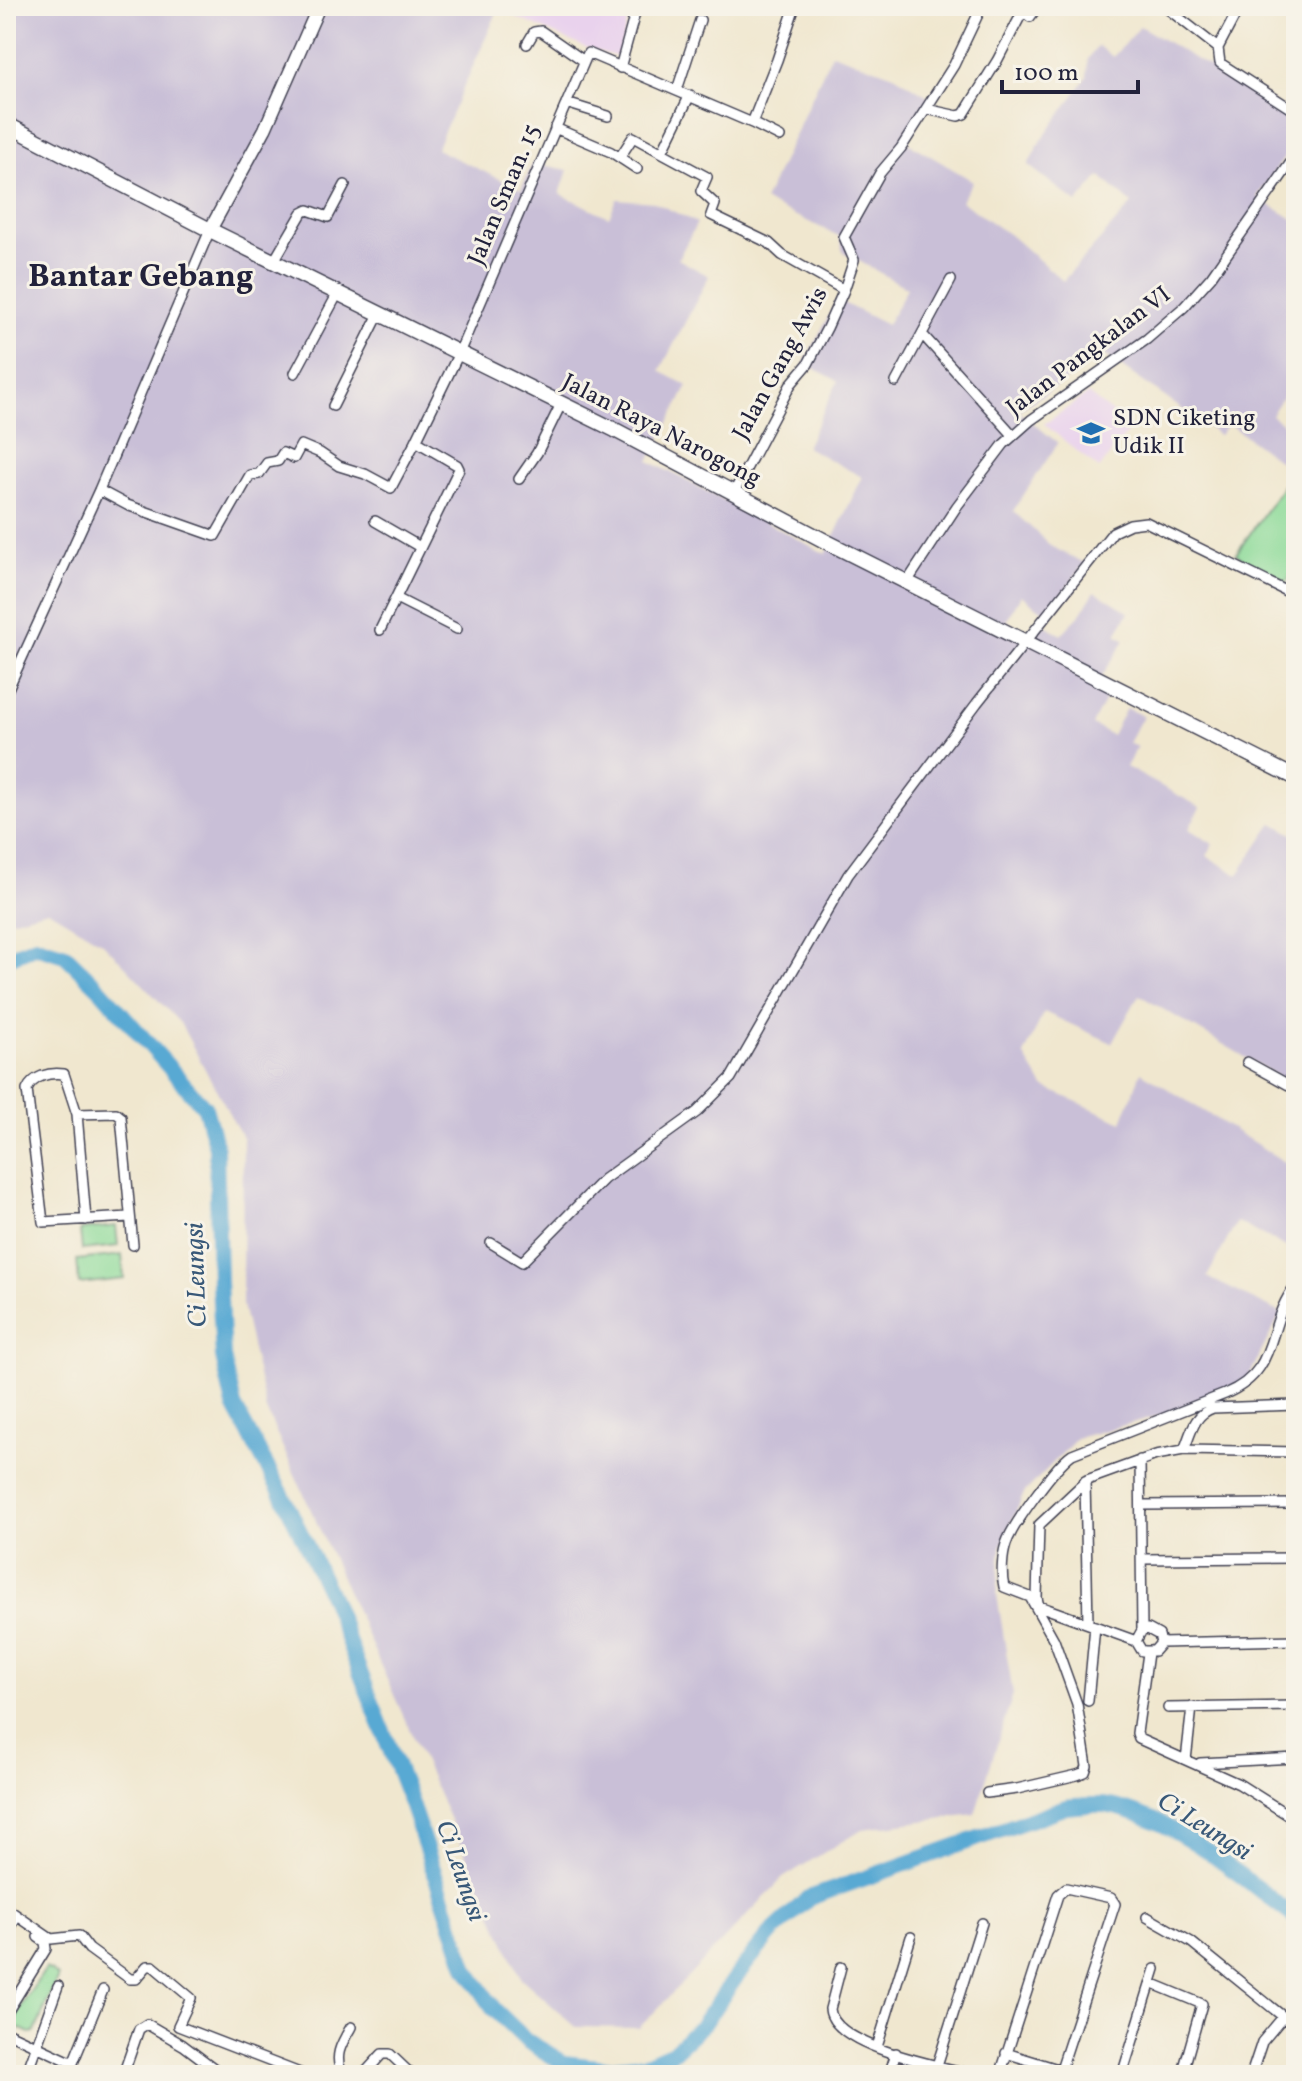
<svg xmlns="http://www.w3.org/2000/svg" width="1302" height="2081" font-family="Vollkorn,serif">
  <rect width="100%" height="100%" fill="#f7f3e8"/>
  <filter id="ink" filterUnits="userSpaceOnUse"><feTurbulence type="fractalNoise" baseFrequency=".0125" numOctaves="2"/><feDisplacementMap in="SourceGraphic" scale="16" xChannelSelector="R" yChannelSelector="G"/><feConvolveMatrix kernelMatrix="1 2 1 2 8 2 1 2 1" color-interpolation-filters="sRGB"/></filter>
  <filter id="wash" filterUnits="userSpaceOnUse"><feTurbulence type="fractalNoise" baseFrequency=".006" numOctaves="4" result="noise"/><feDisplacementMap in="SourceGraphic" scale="32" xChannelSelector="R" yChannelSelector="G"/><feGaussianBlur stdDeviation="1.8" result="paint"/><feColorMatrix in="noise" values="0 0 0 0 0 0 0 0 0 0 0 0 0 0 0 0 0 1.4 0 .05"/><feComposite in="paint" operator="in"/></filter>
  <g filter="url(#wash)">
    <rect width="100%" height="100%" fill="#f0e7cf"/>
    <!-- built -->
    <path fill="#e9d2ed" d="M504,6H631L618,57L584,47L502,11Z
      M1088,394L1131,428L1099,469L1044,424Z"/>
    <!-- industrial -->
    <path fill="#c9bfd7" d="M6,6H500L436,149L521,189L533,163L568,170L560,194L609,217L617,199L654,202L697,223L678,259L709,276L660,371L688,386L649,461L826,554L862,477L806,447L838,381L804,363L837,300L887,325L907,288L843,252L839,236L764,201L832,53L894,75L931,98L905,141L973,181L961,201L1015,239L1063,281L1132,204L1100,176L1077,203L1028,165L1039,144L1087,77L1088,59L1098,46L1113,57L1140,26L1296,119V140L1257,197L1296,221V393L1287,390L1271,415L1296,434V443L1282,463L1229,424L1219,435L1105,355L1018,411L1058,443L1013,511L1052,547L1085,563L1047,614L1021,595L1006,621L1029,635L1041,622L1061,635L1082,612L1095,591L1129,612L1116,634L1125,640L1093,690L1107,696L1092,725L1112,735L1126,708L1143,716L1128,743L1137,747L1126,767L1200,807L1189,829L1213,844L1207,856L1238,875L1273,823L1296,836V1087L1139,995L1112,1043L1044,1012L1024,1055L1044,1087L1122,1122L1141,1072L1296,1169V1252L1237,1222L1207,1277L1281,1313L1247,1380L1220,1399L1077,1438L1024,1493L1001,1547L997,1595L1013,1694L975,1814L862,1829L783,1878L639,2028L576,2027L521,1978L266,1410L242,1305L243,1139L180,1023L103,943L48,910L6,921Z"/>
    <!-- green -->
    <path fill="#8cda98" stroke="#577e6a" stroke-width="2" d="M1296,467V568L1284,585L1236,554Z
      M116,1226L118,1246L82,1250L80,1230Z
      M122,1255L124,1279L79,1284L77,1260Z
      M46,1968L58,1976L35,2032L30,2033L18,2028L14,2021C18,2007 37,1983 46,1968Z"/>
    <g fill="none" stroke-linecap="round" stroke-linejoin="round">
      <!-- river -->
      <path stroke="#59a9d3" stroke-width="16" d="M6,958L36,946L65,955L101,990L205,1108L216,1147L219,1282L223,1357L234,1406L283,1496L331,1597L410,1801L467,1969L494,2009L527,2041L564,2063L605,2068L646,2064L673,2052L702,2025L741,1970L772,1932L809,1898L1066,1807C1080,1806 1096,1803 1110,1806C1180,1820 1239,1876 1296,1918"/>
    </g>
  </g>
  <g filter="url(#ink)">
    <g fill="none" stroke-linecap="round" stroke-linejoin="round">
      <!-- minor casing -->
      <g stroke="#414051" stroke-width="12">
        <path id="minor" d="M1017,6L1030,17L1038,6
          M1164,6L1218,48L1220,63L1296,112
          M527,44L534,32L541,31L584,61
          M1218,48L1240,6
          M620,68L637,6
          M677,90L700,20
          M566,103L608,116
          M926,109L958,116L964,114L997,61L1023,11
          M752,123L780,137
          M555,128L611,152L637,169
          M662,152L690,95
          M620,157L633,137L707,177L701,191L715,204L711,215L769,243L782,255L844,290
          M274,261L302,213L308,210L328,217L345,185
          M922,334L1013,435
          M295,373L338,293
          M896,382L951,280
          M333,406L379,314
          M519,479L537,453L561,404
          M99,490L127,505L215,536L250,475L259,474L267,463L278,461L283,453L294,458L301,445L320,453L339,466L365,474L391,488L416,441
          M734,492L791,384L808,364L827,328L844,290L854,260L844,237L880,173L901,148L954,65L982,6
          M375,521L420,547
          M907,582L957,506L1004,444L1031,420L1147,339L1184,307L1211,277L1296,155
          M396,598L457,629
          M380,630L459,469L457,465L416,441L459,353L588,53L752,123L777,60L795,6
          M6,693L99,490L210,230
          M1247,1062L1296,1089
          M77,1114L86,1220
          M129,1217L43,1222L27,1090C33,1076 49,1072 64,1074L77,1114L116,1113L121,1117L133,1245
          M491,1243L522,1262L604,1179L697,1112L731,1078L848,875L977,703L1113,532L1130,524L1146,522L1296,596
          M1184,1450C1191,1433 1194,1414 1213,1408L1296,1405
          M1140,1460L1142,1630
          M1085,1481L1088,1623
          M1142,1505L1296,1504
          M1142,1559L1296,1558
          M1136,1641L1142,1630L1148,1629L1159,1635L1161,1643L1154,1651H1142L1136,1641L1039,1606L1037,1598L1039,1525L1087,1480L1156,1455L1184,1450L1296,1452
          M1161,1643L1296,1640
          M1148,1653L1137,1733L1139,1739L1239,1784L1296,1820
          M1088,1701L1095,1626
          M1168,1708L1296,1706
          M1186,1760L1192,1707
          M1200,1763L1296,1758
          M987,1793L1017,1789L1077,1775L1085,1772L1087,1766L1077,1704L1054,1640L1030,1597L1004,1587C1001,1575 1002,1556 1006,1544C1012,1525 1056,1465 1072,1454L1225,1394C1282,1370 1264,1325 1296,1285
          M6,1908L51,1939L79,1936L89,1949L130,1979H136L147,1966H153L191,1998L178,2026L305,2075
          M1147,1917L1191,1942L1296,2027
          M6,1934L15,1920
          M841,1967L830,2009C833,2047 944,2067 976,2075
          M1151,1983L1202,2004L1182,2075
          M6,2014L46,1949L45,1942L38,1937
          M6,2032L73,2063
          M877,2047L911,1937
          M1006,2053L1061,2070
          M26,2075L58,1986
          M68,2075L103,1990
          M123,2075L139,2029L147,2024L183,2045L223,2075
          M343,2075C333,2057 341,2044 351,2027
          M363,2075L382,2054H390L412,2075
          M889,2075L896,2053
          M934,2075L982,1923
          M1000,2075L1058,1895L1066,1888L1111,1898L1115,1904L1059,2075
          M1122,2075L1155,1969
          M1251,2075L1262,2042L1283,2017"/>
      </g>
      <!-- tertiary casing -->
      <g stroke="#414051" stroke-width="15">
        <path id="tertiary" d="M210,230L265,129L319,6"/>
      </g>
      <!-- primary casing -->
      <g stroke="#414051" stroke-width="17">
        <path id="primary" d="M6,124L210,230L615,430L825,541L1296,778"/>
      </g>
      <!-- minor -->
      <use href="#minor" stroke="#fff" stroke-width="9"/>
      <!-- tertiary -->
      <use href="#tertiary" stroke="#fff" stroke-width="12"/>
      <!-- primary -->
      <use href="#primary" stroke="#fff" stroke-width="14"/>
    </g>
  </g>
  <!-- icons -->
  <defs>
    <g id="school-bare" transform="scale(2.16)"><path d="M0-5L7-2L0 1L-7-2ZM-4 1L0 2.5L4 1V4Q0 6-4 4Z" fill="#1f6fb2" stroke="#f7f3e8" stroke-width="2.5" paint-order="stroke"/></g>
  </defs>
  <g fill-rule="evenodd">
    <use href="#school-bare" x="1091" y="433"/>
  </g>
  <g text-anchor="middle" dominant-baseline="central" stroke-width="6" stroke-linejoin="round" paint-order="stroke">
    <!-- street labels -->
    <g font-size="24" fill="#22223b" stroke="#f7f3e8">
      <text transform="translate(505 195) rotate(-67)">Jalan Sman. 15</text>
      <text transform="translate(1089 352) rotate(-37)">Jalan Pangkalan VI</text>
      <text transform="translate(781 364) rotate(-61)">Jalan Gang Awis</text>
      <text transform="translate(661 431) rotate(27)">Jalan Raya Narogong</text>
    </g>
    <!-- poi labels -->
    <g font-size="24" fill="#22223b" stroke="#f7f3e8" text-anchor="start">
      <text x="1113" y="419">SDN Ciketing<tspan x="1113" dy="28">Udik II</tspan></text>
    </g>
    <!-- water labels -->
    <g font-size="26" font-style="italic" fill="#385878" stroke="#f7f3e8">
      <text transform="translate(197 1275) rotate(-92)">Ci Leungsi</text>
      <text transform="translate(1204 1827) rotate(32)">Ci Leungsi</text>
      <text transform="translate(460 1871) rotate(71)">Ci Leungsi</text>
    </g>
    <!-- district labels -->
    <g font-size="32" font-weight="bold" fill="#22223b" stroke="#f7f3e8">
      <text x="141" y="278">Bantar Gebang</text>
    </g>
  </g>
  <!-- margin -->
  <rect width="1302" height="2081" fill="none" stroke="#f7f3e8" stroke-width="32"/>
  <!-- scale -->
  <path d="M1002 80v12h136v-12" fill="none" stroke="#22223b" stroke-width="4"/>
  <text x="1014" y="80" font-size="24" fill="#22223b" stroke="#f7f3e8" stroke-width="6" paint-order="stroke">100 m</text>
</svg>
